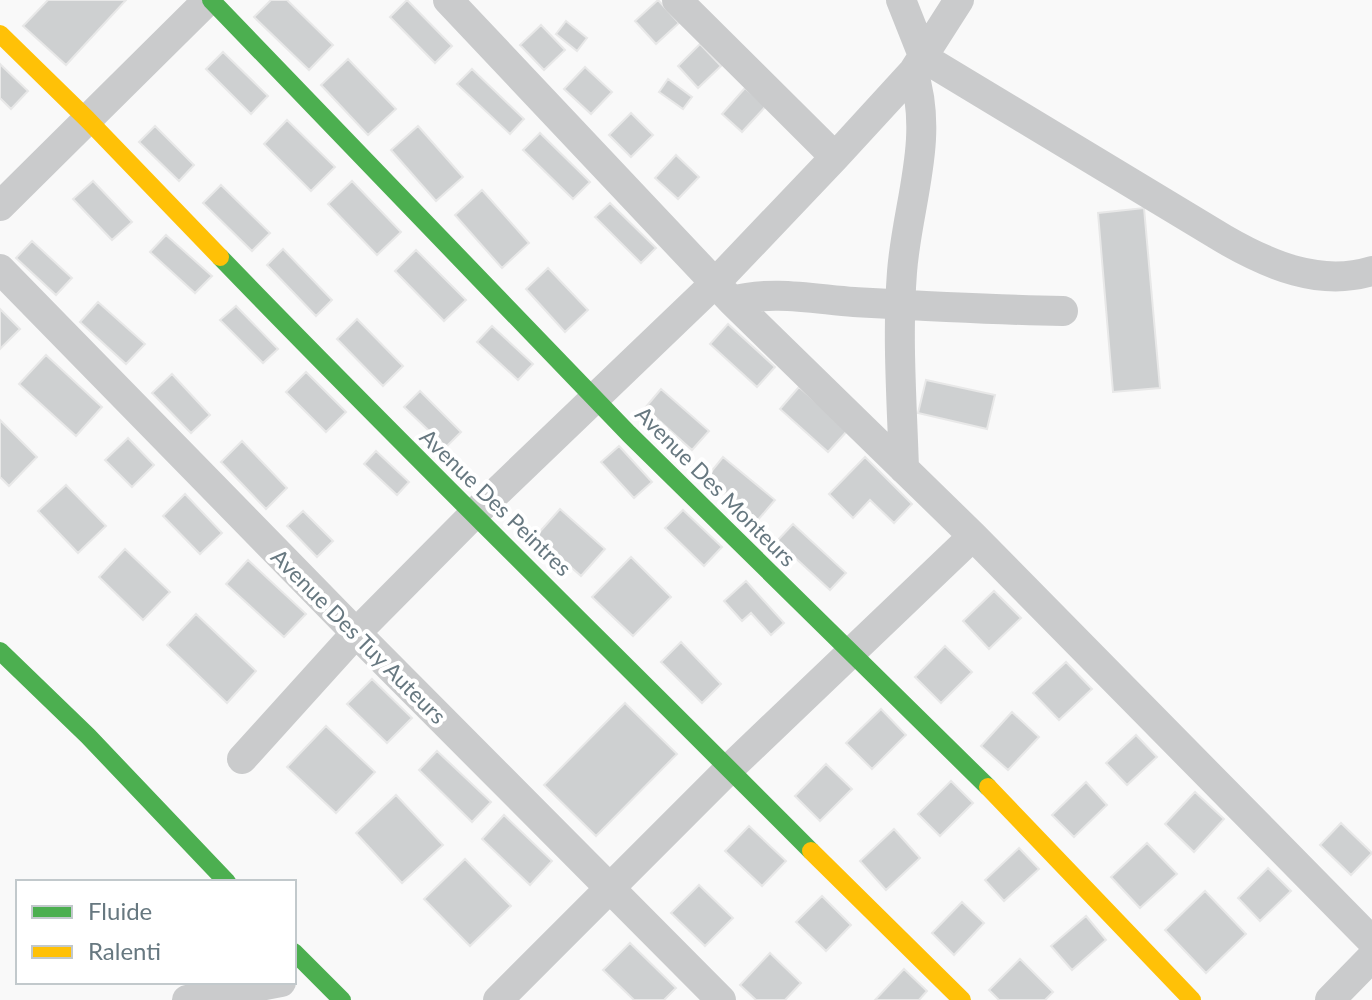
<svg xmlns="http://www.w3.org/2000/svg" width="1372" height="1000" font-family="Lato,sans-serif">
  <rect width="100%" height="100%" fill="#f9f9f9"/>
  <!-- building -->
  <path fill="#ced0d1" stroke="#e8e8e8" stroke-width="2" d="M48,0H126L66,65L23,26Z
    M271,0H287L333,45L309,70L254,17Z
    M407,0L452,46L435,63L390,17Z
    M658,0L679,23L656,44L635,21Z
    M566,21L587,38L577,51L556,34Z
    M541,25L565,50L544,70L520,45Z
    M700,44L721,66L698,88L678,66Z
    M223,52L268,96L251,114L206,69Z
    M348,59L396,109L368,135L321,85Z
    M0,64L28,91L11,109L0,98Z
    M585,67L612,92L591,114L564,89Z
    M472,69L524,119L510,134L457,84Z
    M668,79L692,97L683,109L659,92Z
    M745,88L766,106L742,132L722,114Z
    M631,113L653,135L631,157L609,135Z
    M287,120L335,167L311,191L264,144Z
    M155,126L194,165L179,181L139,142Z
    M418,126L463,177L436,201L391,150Z
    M540,133L590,182L573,199L523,150Z
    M676,155L699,177L678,199L655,178Z
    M93,181L132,222L112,240L73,199Z
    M352,181L401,232L377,255L328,204Z
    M221,185L270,233L252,251L203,203Z
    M482,190L529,243L502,268L455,215Z
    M610,203L656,248L641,263L595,217Z
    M1144,208L1160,388L1113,392L1098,213Z
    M166,235L212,276L195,293L150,252Z
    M32,241L72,278L56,295L16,258Z
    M283,249L332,300L316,316L267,265Z
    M416,250L466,300L444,321L395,271Z
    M548,268L588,310L565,332L526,289Z
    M98,302L145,344L126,364L80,322Z
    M236,306L278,349L263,363L220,320Z
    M0,309L20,329L0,349Z
    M357,319L403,366L383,386L337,339Z
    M728,324L775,367L757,387L710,344Z
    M492,326L533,364L518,380L477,342Z
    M46,355L102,407L76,436L19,384Z
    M306,372L346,412L326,432L286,392Z
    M172,374L210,415L191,433L152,393Z
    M926,380L995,395L987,429L918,413Z
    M799,387L848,430L828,452L780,409Z
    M661,389L709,431L692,450L645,408Z
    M420,391L461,432L446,447L404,407Z
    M0,420L37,457L9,486L0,477Z
    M128,438L154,465L132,487L105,460Z
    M242,441L287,488L266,509L221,462Z
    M619,446L652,482L634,498L601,462Z
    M376,451L409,482L397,495L364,464Z
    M723,457L775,500L757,521L706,478Z
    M865,457L912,504L894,523L870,500L853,518L829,494Z
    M66,485L106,526L78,553L38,511Z
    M185,494L222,533L200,554L163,516Z
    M560,509L605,549L581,576L536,536Z
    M683,510L722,547L704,566L665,528Z
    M303,511L333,541L317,557L287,526Z
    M793,524L846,573L830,590L777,541Z
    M125,549L170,592L143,620L99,577Z
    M631,557L671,597L633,636L592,597Z
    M248,560L306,614L284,637L226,584Z
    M746,581L784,623L771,635L751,613L742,621L724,601Z
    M994,591L1021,618L989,649L963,621Z
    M196,614L256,671L227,703L167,645Z
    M681,642L721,684L702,703L661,662Z
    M945,646L972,672L941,703L915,677Z
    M1066,662L1092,689L1059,720L1033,693Z
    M372,679L412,718L387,743L347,704Z
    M625,703L677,754L596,836L544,785Z
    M881,709L906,735L872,769L846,743Z
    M1012,712L1039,737L1008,770L981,746Z
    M326,726L375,772L336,813L287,767Z
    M1136,735L1157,757L1127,785L1106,763Z
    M437,751L491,802L472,822L419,770Z
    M826,764L852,789L820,821L795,796Z
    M951,781L973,803L940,836L918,814Z
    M1086,782L1107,805L1074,837L1052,815Z
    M1195,792L1224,819L1194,852L1165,824Z
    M396,795L443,845L402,883L356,833Z
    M504,815L552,861L530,885L482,839Z
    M1341,823L1372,853L1351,875L1320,845Z
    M749,826L786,861L762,886L725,851Z
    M894,829L920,858L886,890L860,861Z
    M1147,843L1177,874L1140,908L1111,877Z
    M1019,848L1039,869L1004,901L985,880Z
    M465,859L511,906L470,946L424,899Z
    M1268,868L1291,891L1260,921L1238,898Z
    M699,885L733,918L705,946L671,913Z
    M1205,891L1246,934L1206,973L1165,930Z
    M822,896L851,925L826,951L796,922Z
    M962,902L984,923L954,955L932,933Z
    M1086,916L1106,940L1072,970L1051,946Z
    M630,943L676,988L664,1000H634L603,970Z
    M770,953L801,983L785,1000H756L740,985Z
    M1020,959L1053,992L1045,1000H999L989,990Z
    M904,969L927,991L919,1000H875Z"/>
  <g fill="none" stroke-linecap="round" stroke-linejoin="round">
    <!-- street -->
    <path stroke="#cacbcc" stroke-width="30" d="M448,0L732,301L973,536L1372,941
      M677,0L835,157
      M901,0L924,58L1224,239C1269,265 1320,287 1372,271
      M0,206L208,0
      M0,269L356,633L721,1000
      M732,301C771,290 814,299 854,302C924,306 993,310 1063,311
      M904,469C902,404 897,337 902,272C907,205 935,138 913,72
      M242,759L356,633L475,513L715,283L835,157L913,72L959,0
      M187,1000L281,982
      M498,1000L730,768L973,536
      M1330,1000L1372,957"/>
    <!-- fast -->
    <path stroke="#4caf50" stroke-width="18" d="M211,0L629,434L988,787
      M220,257C414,458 614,653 811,851
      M0,651L88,736L227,882
      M294,952L342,1000"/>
    <!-- slow -->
    <path stroke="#ffc107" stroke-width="18" d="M0,34L87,119L220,257
      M988,787L1192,1000
      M811,851L962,1000"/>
  </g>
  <g text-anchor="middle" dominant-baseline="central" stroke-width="8" stroke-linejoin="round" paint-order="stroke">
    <!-- street labels -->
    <g font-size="22" fill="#677880" stroke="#fff">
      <text transform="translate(716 486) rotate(45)">Avenue Des Monteurs</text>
      <text transform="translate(496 502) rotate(44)">Avenue Des Peintres</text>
      <text transform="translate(359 636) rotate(45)">Avenue Des Tuy Auteurs</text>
    </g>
  </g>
  <!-- legend -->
  <rect x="16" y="880" width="280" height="104" fill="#ffffff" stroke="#c2c9cc" stroke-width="2"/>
  <rect x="32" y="906" width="40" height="12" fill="#4caf50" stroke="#c2c9cc" stroke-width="2"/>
  <text x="88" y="920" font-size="24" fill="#677880">Fluide</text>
  <rect x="32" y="946" width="40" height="12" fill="#ffc107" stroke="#c2c9cc" stroke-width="2"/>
  <text x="88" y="960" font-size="24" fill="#677880">Ralenti</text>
</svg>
